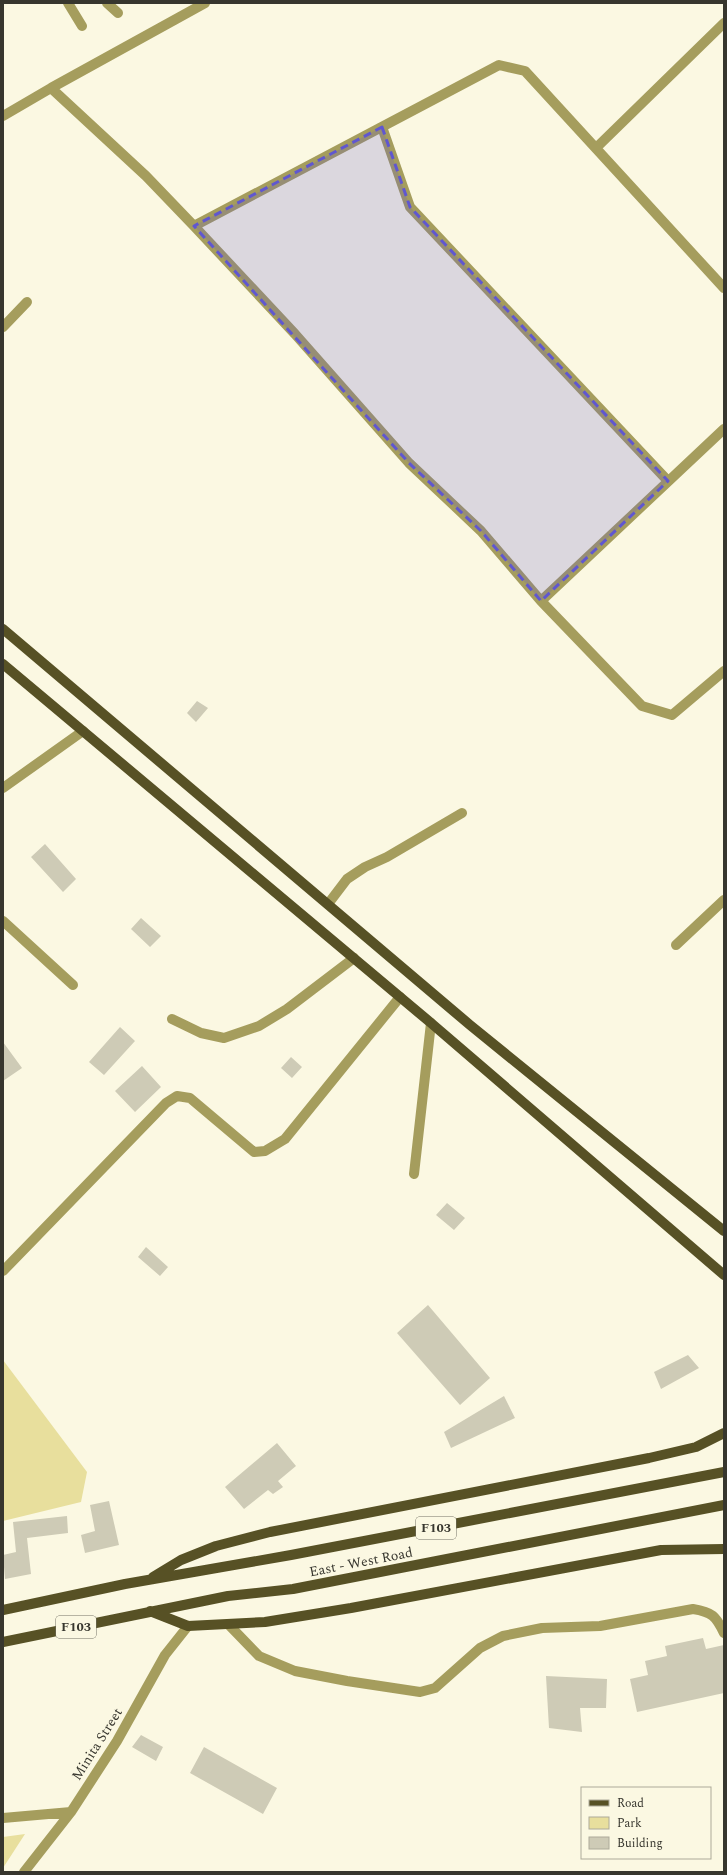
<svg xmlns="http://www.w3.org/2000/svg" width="727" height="1875" font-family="Spectral,serif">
  <rect width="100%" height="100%" fill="#fbf8e2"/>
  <!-- green -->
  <path fill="#e8df9d" d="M3,1360L87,1472L81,1502L3,1521Z
    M25,1834L3,1868V1837Z"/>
  <!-- building -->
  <path fill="#cecbb6" d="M197,701L208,708L196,722L187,713Z
    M45,844L76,879L63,892L31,857Z
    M141,918L161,936L150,947L131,929Z
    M120,1027L135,1041L104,1075L89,1062Z
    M3,1042L22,1068L3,1081Z
    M291,1057L302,1067L292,1078L281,1068Z
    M142,1066L161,1087L135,1112L115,1091Z
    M447,1203L465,1218L454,1230L436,1215Z
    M146,1247L168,1267L160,1276L138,1257Z
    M428,1305L490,1378L460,1405L397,1333Z
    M688,1355L699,1368L661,1389L654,1372Z
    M504,1396L515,1418L451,1448L444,1432Z
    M277,1443L296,1466L278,1481L283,1487L273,1494L268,1490L244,1509L225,1487Z
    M109,1501L119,1545L85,1553L81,1535L95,1531L90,1505Z
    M67,1516L68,1533L27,1538L31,1574L5,1579L3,1555L16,1552L13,1522Z
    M703,1638L706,1649L724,1645V1693L637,1712L630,1679L648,1675L645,1661L667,1656L665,1646Z
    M546,1676L607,1679L606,1708H580L582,1732L549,1728Z
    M141,1735L163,1747L156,1761L132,1747Z
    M204,1747L277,1788L263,1814L190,1773Z"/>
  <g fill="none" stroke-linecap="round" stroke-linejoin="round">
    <!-- minor -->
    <path stroke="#a59d5d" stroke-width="10" d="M68,3L82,26
      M107,3L118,13
      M51,88L146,176L194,226L295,334L409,463L481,531L541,601L642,706L672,715L724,671
      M3,116L51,88L205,3
      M382,127L410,207L668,481
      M596,148L724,23
      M194,226L499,65L525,71L724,288
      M3,327L27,302
      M541,601L724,429
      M3,788L83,731
      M328,904L347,879L365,867L387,857L462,813
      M3,921L73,985
      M676,945L724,900
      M172,1019L201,1033L224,1038L259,1026L287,1009L354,958
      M414,1174L431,1023
      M3,1271L166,1103L177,1096L190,1098L254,1152L265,1151L285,1139L400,997
      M229,1625L259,1656L295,1671L347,1681L420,1692L435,1688L480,1648L503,1636L542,1628L600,1626L693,1609C712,1612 716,1616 724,1633
      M3,1818L71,1812
      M24,1872L71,1812L117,1741L165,1655L188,1626"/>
    <!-- major -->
    <path stroke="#575125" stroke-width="10" d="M3,629L470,1025L724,1231
      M3,664L431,1023L724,1275
      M153,1577L181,1560L216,1546L270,1532L649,1458L696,1447L724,1433
      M3,1610L125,1584L291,1555L724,1472
      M150,1611L188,1626L265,1622L351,1608L661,1550L724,1549
      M3,1642L228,1596L293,1589L724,1505"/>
  </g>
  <!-- marked area -->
  <path fill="#6057d0" fill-opacity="0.2" stroke="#6057d0" stroke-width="3" stroke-dasharray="8 5" stroke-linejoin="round" d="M382,127L410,207L668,481L541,601L481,531L409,463L194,226Z"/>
  <g text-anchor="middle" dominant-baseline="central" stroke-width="3" stroke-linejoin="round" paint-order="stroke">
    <!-- shield labels -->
    <g fill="#fbf8e2" stroke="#727064" stroke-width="1">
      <rect x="416" y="1517" width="40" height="22" rx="3"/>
      <rect x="56" y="1616" width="40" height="22" rx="3"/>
    </g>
    <g font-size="13" font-weight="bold" fill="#37362e">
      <text x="436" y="1528">F103</text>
      <text x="76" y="1627">F103</text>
    </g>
    <!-- street labels -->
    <g font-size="14" fill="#37362e" stroke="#fbf8e2">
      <text transform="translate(361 1562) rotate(-11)">East - West Road</text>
      <text transform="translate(97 1744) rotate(-58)">Minita Street</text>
    </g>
  </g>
  <!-- border -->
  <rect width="727" height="1875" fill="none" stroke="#37362e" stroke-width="8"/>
  <!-- legend -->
  <rect x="581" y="1787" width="130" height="72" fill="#fbf8e2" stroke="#adaa9a"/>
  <rect x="589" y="1800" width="20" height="6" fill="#575125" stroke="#adaa9a"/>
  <text x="617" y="1807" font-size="12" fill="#37362e">Road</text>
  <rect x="589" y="1817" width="20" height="12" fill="#e8df9d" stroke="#adaa9a"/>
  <text x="617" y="1827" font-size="12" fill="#37362e">Park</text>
  <rect x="589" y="1837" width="20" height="12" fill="#cecbb6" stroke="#adaa9a"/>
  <text x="617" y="1847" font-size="12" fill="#37362e">Building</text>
</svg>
